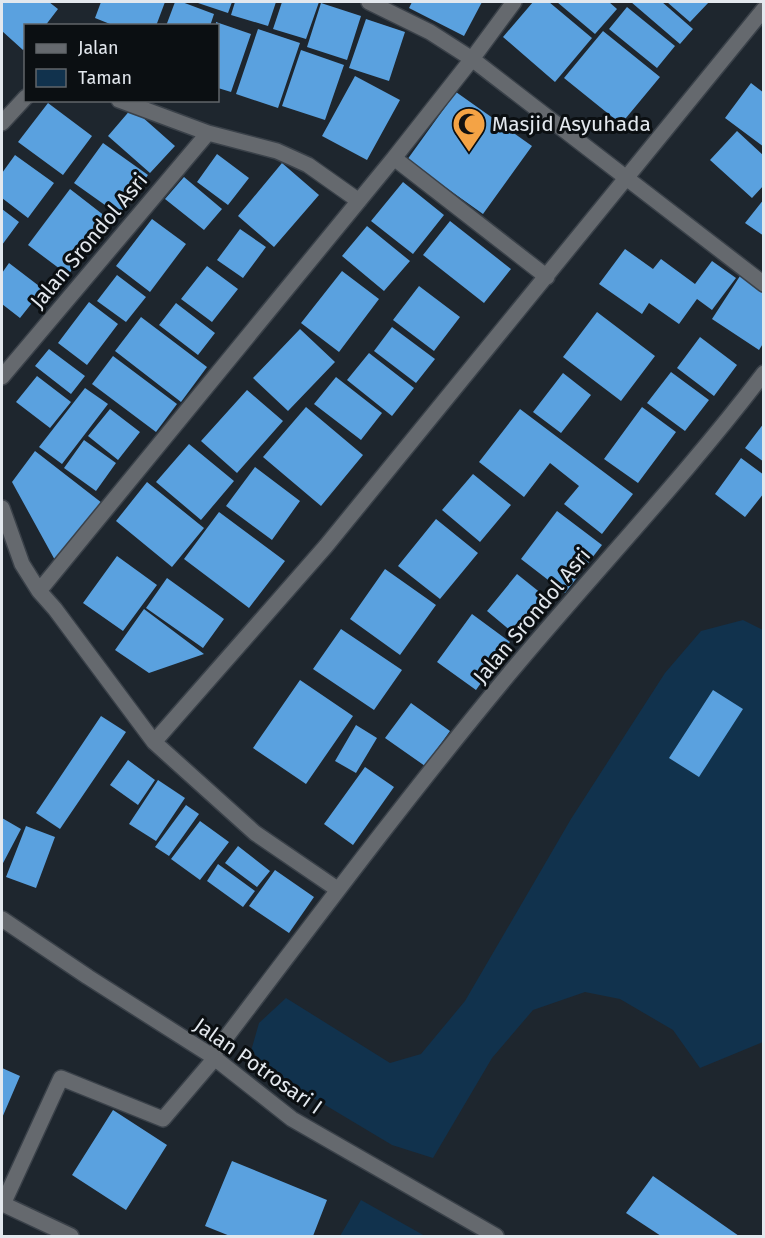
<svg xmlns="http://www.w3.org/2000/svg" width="765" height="1238" font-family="'Fira Sans',sans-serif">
  <rect width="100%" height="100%" fill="#1e262e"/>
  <!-- green -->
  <path fill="#11324d" d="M743,620L763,630V1042L700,1068L673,1030L620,999L585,992L533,1010L492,1058L433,1158L392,1145L280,1078L251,1051L259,1023L286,998L390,1063L421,1054L465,1001L571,819L665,673L701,631Z
    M361,1200L425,1236H340Z"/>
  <!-- building -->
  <path fill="#5aa1df" d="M2,2H49L58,9L45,26H26V47L23,50L2,31Z
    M101,2H165L156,26H115L95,18Z
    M175,2H182L214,14L210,26H166Z
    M195,2H232L228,13Z
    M235,2H276L268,26L231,15Z
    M282,2H319L306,39L273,29Z
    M412,2H482L464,36L409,8Z
    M533,2H549L592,38L555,82L503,37Z
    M557,2H609L617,9L595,34Z
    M631,2H662L693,29L680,44Z
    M667,2H709L690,22Z
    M321,3L361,16L347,60L307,47Z
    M627,7L675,46L657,68L609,29Z
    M366,19L405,32L389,81L349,68Z
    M216,22L251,34L231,92L218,88Z
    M258,29L300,43L278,108L236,94Z
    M603,31L660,77L621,124L564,78Z
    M301,50L344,65L325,120L282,106Z
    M355,76L400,100L367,160L322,136Z
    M751,83L764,93V147L725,118Z
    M456,92L532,146L483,214L407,160Z
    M48,103L92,136L63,175L18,142Z
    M132,108L175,146L150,173L108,136Z
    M737,131L764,156V185L752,198L710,160Z
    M103,143L148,175L119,215L74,183Z
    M217,154L249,178L228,205L197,182Z
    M15,155L54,183L28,218L2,198V173Z
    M282,163L319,195L274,247L238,216Z
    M184,177L222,209L204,230L165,199Z
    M403,182L444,215L413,254L371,221Z
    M70,189L110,220L68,275L28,245Z
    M764,199V236L745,223Z
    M2,209L19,222L2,245Z
    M152,219L186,244L150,292L116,266Z
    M450,221L511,269L484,303L423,255Z
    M367,226L410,261L384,291L342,256Z
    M240,229L266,247L243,278L217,260Z
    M625,249L653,269L661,259L695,284L712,261L736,278L712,310L697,299L679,324L649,303L642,314L599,284Z
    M9,263L43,289L20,318L2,304V273Z
    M207,266L238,289L212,322L181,299Z
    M342,271L379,299L339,352L301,323Z
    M117,275L146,297L126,322L97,301Z
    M740,276L764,291V342L759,350L712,319Z
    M419,286L460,317L434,351L393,320Z
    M89,302L118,324L87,365L58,343Z
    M176,303L215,333L198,355L159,325Z
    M597,312L655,356L621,401L563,357Z
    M141,317L207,367L181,402L115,351Z
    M392,327L435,359L416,383L374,351Z
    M300,329L335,362L288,411L253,378Z
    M700,337L737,365L714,396L677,368Z
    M49,349L85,376L71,394L35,366Z
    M369,353L414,388L392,416L347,380Z
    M113,356L177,404L156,432L92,384Z
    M671,372L709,400L685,431L647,403Z
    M563,373L591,395L561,433L533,412Z
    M37,376L71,402L50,428L16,402Z
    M336,377L382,413L361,440L314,404Z
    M85,388L108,404L62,464L39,447Z
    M247,390L283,421L237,473L201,441Z
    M306,407L363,455L321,506L263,457Z
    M642,407L676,432L638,483L604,459Z
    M110,409L140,432L118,460L88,436Z
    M520,409L633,494L602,534L564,504L579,486L550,463L524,497L479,462Z
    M764,423V462L745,448Z
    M84,440L116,463L96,491L64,468Z
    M189,444L234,481L201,520L156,482Z
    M35,451L102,503L56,562L12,482Z
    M741,458L764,475V493L745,517L715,494Z
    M255,467L300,501L272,540L226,506Z
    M473,474L511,505L480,542L442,510Z
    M147,482L204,528L172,567L116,521Z
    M557,511L602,545L565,593L521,559Z
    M219,512L285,561L249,608L184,559Z
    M436,519L478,553L440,599L398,566Z
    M117,556L157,585L123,631L83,603Z
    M385,569L436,605L400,655L350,619Z
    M517,574L547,598L517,636L487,611Z
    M167,578L224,619L203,648L146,608Z
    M144,609L204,654L149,673L115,650Z
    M472,614L510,642L476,690L437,662Z
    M341,629L402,670L374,710L313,669Z
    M300,680L353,716L306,784L253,748Z
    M713,690L743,709L699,777L669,758Z
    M411,703L450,731L425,766L385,738Z
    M101,716L126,732L60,829L36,813Z
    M356,725L377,738L356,773L335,761Z
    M128,760L155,780L138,805L110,785Z
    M365,767L394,787L353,845L324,824Z
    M158,780L185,798L156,841L129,824Z
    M186,805L199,814L169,856L155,847Z
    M2,818L21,829L2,865Z
    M200,821L229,842L200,880L171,859Z
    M26,826L55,837L36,888L6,877Z
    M238,846L270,871L257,887L225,863Z
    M218,864L255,891L243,907L207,881Z
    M275,870L314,897L289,933L249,906Z
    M2,1068L20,1076L2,1118Z
    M113,1110L167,1145L126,1210L72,1175Z
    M232,1161L327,1200L313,1236H230L205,1226Z
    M653,1176L739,1236H661L626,1213Z"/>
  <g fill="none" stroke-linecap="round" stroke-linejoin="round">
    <!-- minor casing -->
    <g stroke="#3a4149" stroke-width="18">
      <path id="minor" d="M369,2L430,32L472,59L764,284
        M514,2L472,59L394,158L547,277
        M119,100L208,133
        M2,123L26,97
        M2,377L208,133L277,151L308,165L359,201
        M2,508L22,564L39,591
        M154,742L55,609L39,591L394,158
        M337,889L255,833L154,742L326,546L764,9
        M2,919L88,977L212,1056L292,1119L496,1236
        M212,1056C310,927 406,798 509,674C593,573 684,478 764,373
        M71,1236L3,1204L61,1078L163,1119L215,1058"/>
    </g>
    <!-- minor -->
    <use href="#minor" stroke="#65696e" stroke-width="15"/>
  </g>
  <!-- icons -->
  <defs>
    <g id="mosque-pin" transform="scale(1.725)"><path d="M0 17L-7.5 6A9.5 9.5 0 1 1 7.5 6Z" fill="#f4a345" stroke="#0b0f12"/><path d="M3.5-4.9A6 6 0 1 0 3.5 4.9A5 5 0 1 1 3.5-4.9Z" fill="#111"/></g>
  </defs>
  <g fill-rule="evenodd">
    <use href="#mosque-pin" x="469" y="124"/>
  </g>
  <g text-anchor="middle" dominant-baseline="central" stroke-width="6" stroke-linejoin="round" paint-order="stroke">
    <!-- poi labels -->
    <g font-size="21" fill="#e3e8ee" stroke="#0b0f12" text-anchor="start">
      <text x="492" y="124">Masjid Asyuhada</text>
    </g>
    <!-- street labels -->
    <g font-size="21" fill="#e3e8ee" stroke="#0b0f12">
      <text transform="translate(89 241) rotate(-50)">Jalan Srondol Asri</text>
      <text transform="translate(532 616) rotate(-50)">Jalan Srondol Asri</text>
      <text transform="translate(258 1066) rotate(35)">Jalan Potrosari I</text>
    </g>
  </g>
  <!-- border -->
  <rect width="765" height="1238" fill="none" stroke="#e3e8ee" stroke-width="6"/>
  <!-- legend -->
  <rect x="24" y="24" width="195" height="78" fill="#0b0f12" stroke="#61666a" stroke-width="1.5"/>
  <rect x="36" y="44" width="30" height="9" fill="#65696e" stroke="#61666a" stroke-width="1.5"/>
  <text x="78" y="54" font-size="18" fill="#e3e8ee">Jalan</text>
  <rect x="36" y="69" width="30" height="18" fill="#11324d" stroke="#61666a" stroke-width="1.5"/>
  <text x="78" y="84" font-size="18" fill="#e3e8ee">Taman</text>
</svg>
